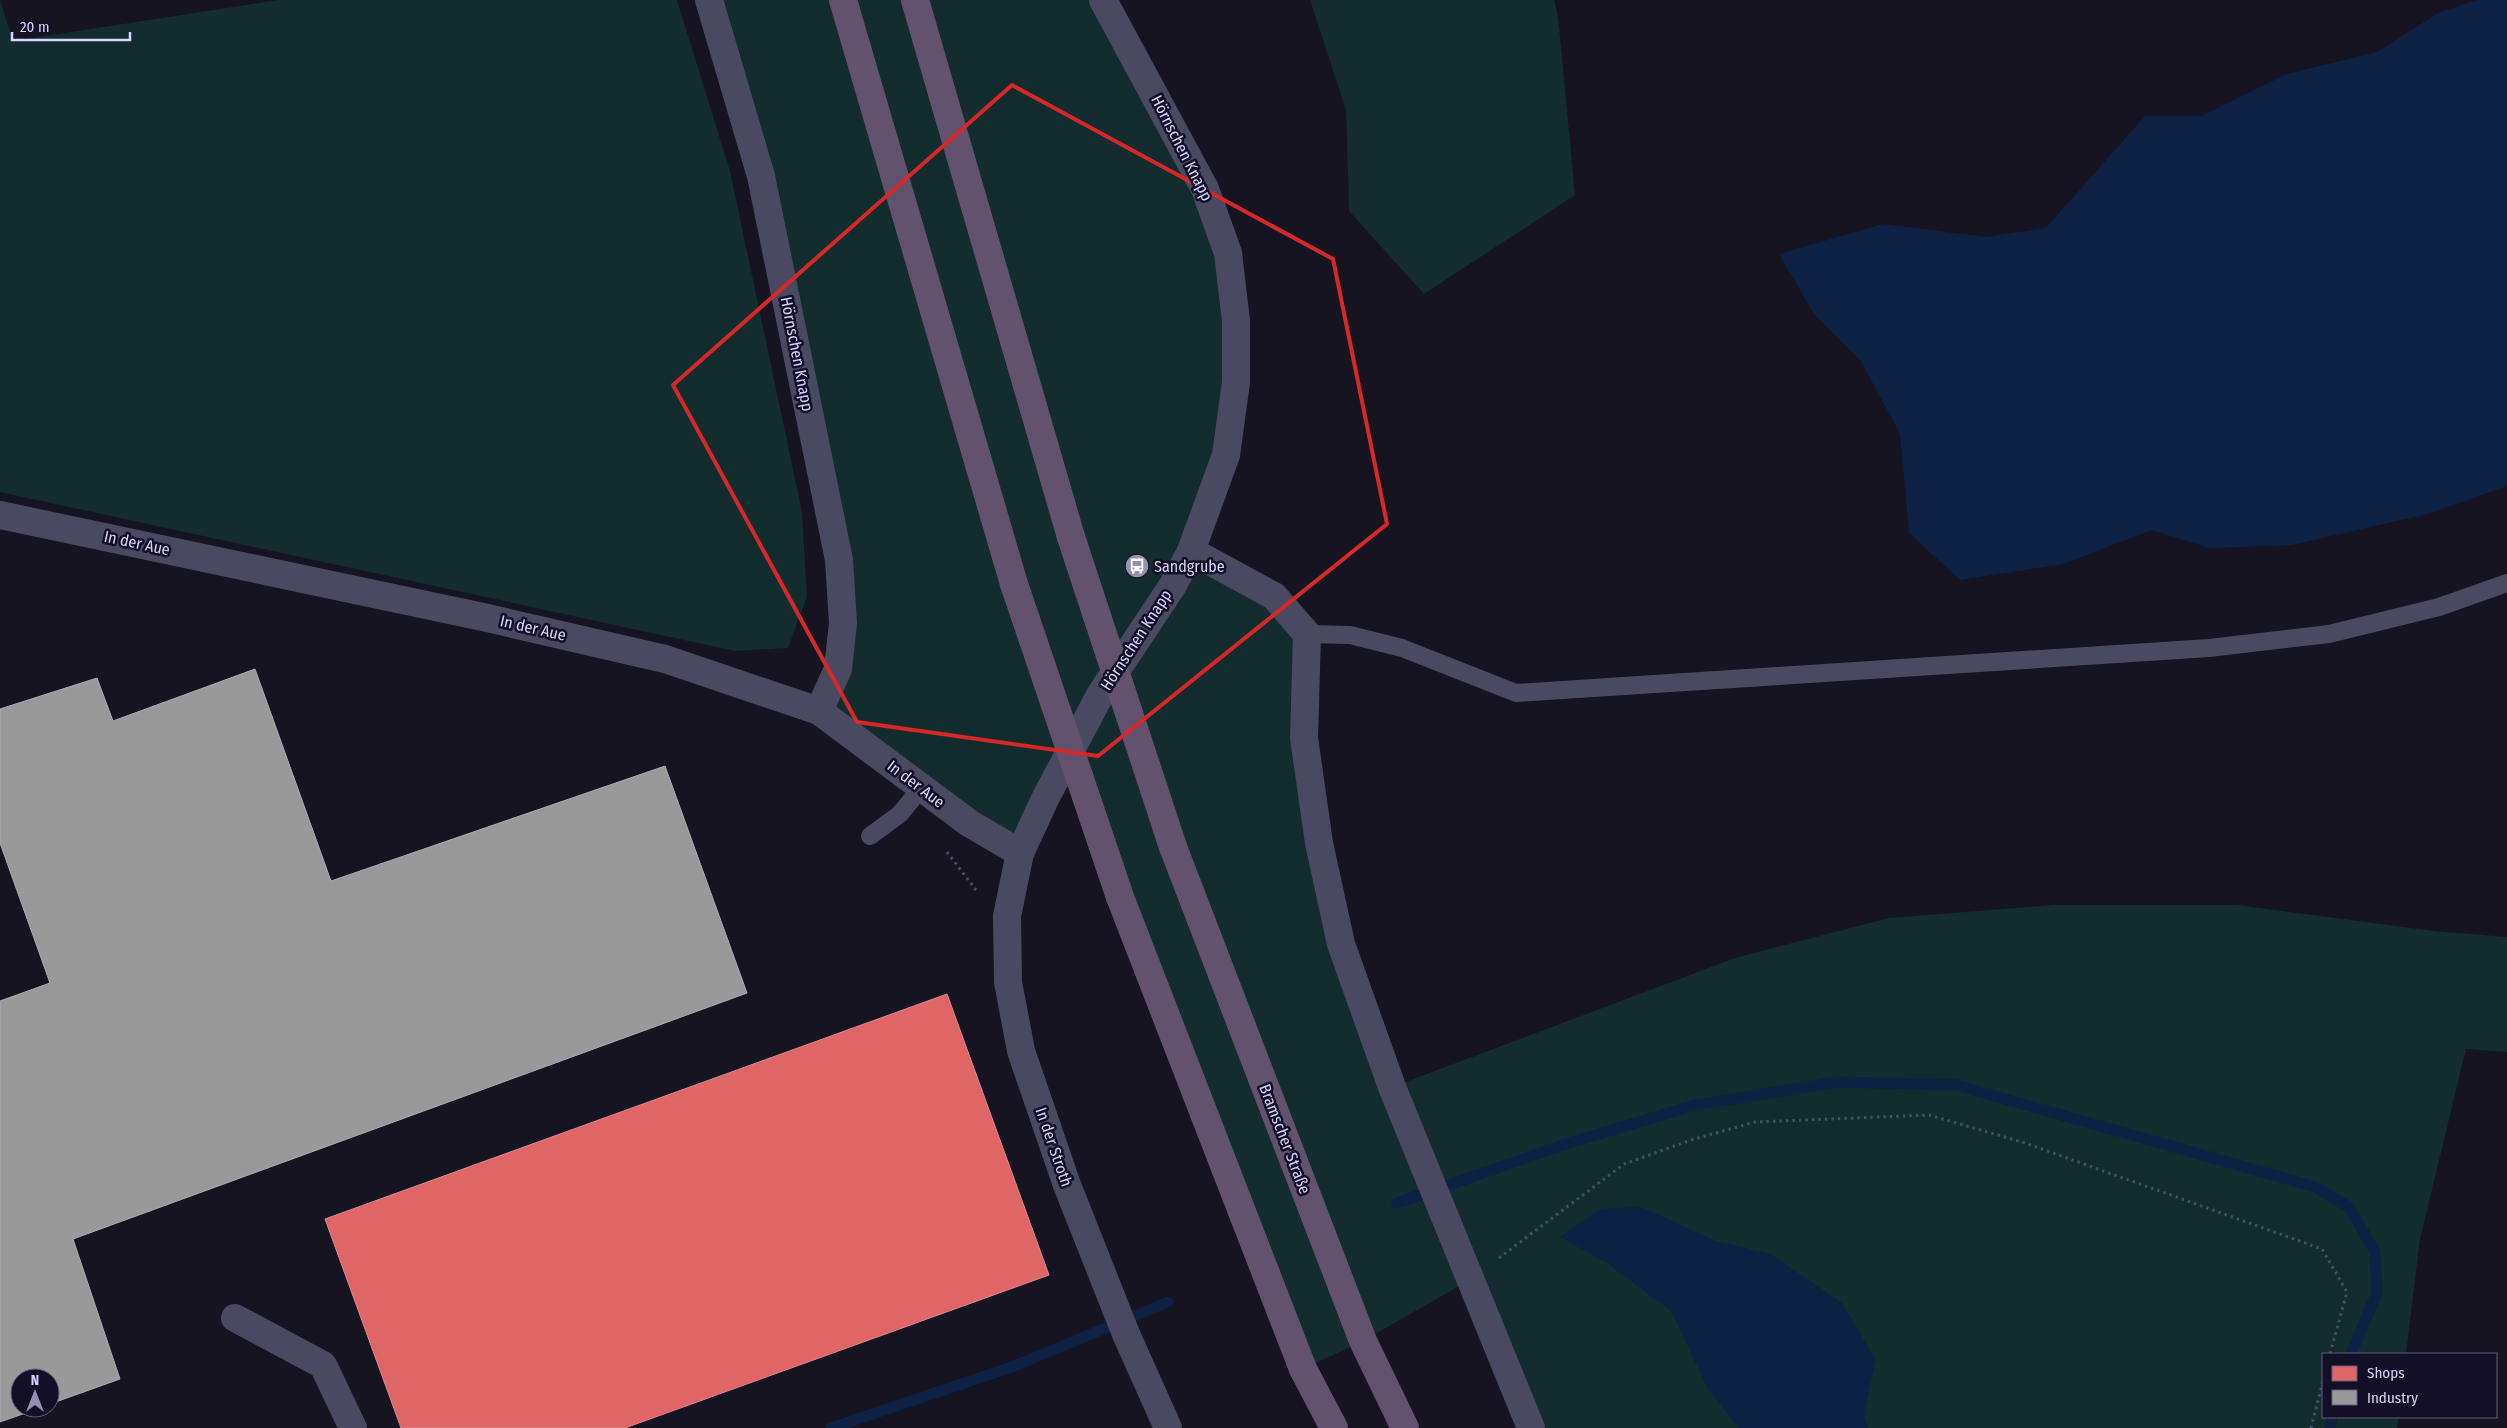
<svg xmlns="http://www.w3.org/2000/svg" width="2507" height="1428" font-family="'Fira Sans Condensed',sans-serif">
  <rect width="100%" height="100%" fill="#161421"/>
  <!-- green -->
  <path fill="#132c2d" d="M0,0L13,41L278,0H677L730,171L802,512L807,597L788,648L735,651L0,492Z
    M709,0H1118L1205,189L1236,382L1191,551L1307,634L1319,843L1392,1087L1738,957L1889,918L2053,905H2237L2434,931L2507,937V1052L2466,1049L2420,1239L2406,1354H2323V1417H2399L2397,1428H1531L1470,1280L1363,1341L1303,1369L1070,753L1020,853L819,711L839,560Z
    M1310,0H1554L1558,16L1575,195L1424,294L1349,211L1346,110Z"/>
  <!-- water -->
  <path fill="#0d2144" d="M2476,0H2507V486L2428,514L2292,545L2209,548L2152,530L2063,564L1960,580L1909,533L1900,434L1861,361L1814,314L1779,254L1883,224L1986,237L2046,228L2145,116H2201L2287,74L2377,52L2438,13Z
    M1641,1207L1716,1241L1770,1254L1842,1303L1876,1360L1864,1414L1868,1428H1739L1708,1389L1671,1311L1607,1263L1560,1237L1600,1209Z"/>
  <!-- shops -->
  <path fill="#e06666" stroke="#de8794" d="M947,994L1049,1275L625,1428H401L325,1219Z"/>
  <!-- industry -->
  <path fill="#999" stroke="#acabb8" d="M255,669L331,881L665,766L747,993L73,1239L120,1379L50,1404V1378H20V1408H40L0,1422V1001L50,983L0,843V709L97,678L113,721Z"/>
  <g fill="none" stroke-linecap="round" stroke-linejoin="round">
    <!-- stream -->
    <path stroke="#0d2144" stroke-width="11" d="M1397,1203L1566,1144L1695,1105L1838,1082L1956,1085L2315,1187L2349,1207L2375,1252L2377,1293L2351,1354
      M831,1428L1012,1367L1168,1302
      M2330,1428L2332,1417"/>
    <!-- path -->
    <path stroke="#44505f" stroke-width="3" stroke-dasharray="2.5 4" stroke-linecap="butt" d="M947,852L976,890
      M1499,1258L1624,1164L1691,1140L1755,1122L1929,1115L2025,1143L2322,1249L2347,1292L2330,1354
      M2311,1428L2323,1381"/>
    <!-- service -->
    <path stroke="#4a4962" stroke-width="18" d="M1307,634L1350,635L1402,648L1516,693L2209,648L2329,634L2439,607L2507,583
      M870,836L900,814L921,788"/>
    <!-- minor -->
    <path stroke="#4a4962" stroke-width="28" d="M709,0L761,176L839,560L843,623L838,669L819,711
      M0,515L483,617L665,659L819,711L969,823L1020,853
      M1191,551L1274,596L1307,634L1304,738L1319,843L1341,944L1392,1087L1531,1428
      M235,1318L323,1365L353,1428"/>
    <!-- tertiary -->
    <path stroke="#4a4962" stroke-width="28" d="M1103,0L1205,189L1228,253L1236,321V382L1226,455L1191,551L1173,585L1100,695L1045,799L1020,853L1007,916L1008,982L1021,1051L1067,1185L1126,1334L1168,1428"/>
    <!-- trunk -->
    <path stroke="#62526e" stroke-width="28" d="M843,0L1014,584
      M915,0L1071,537
      M1173,847L1363,1341L1405,1428
      M1120,897L1303,1369L1334,1428"/>
    <!-- trunk-bridge -->
    <path stroke="#62526e" stroke-width="28" d="M1071,537L1173,847
      M1014,584L1120,897"/>
  </g>
  <!-- marked area -->
  <path fill="none" stroke="#d62828" stroke-width="4" stroke-linejoin="round" d="M1012,85L1333,259L1387,524L1098,756L857,722L673,385Z"/>
  <!-- icons -->
  <defs>
    <g id="bus-disc" transform="scale(1.25)"><circle r="9.5" fill="#9591b1" stroke="#130f26"/><path d="M-5-6H5V4H4V6H2V4H-2V6H-4V4H-5ZM-3.5-4V0h7V-4ZM-3.5 1.2v1.5H-2V1.2ZM2 1.2v1.5H3.5V1.2Z" fill="#fff"/></g>
  </defs>
  <g fill-rule="evenodd">
    <use href="#bus-disc" x="1137" y="566"/>
  </g>
  <g text-anchor="middle" dominant-baseline="central" stroke-width="5" stroke-linejoin="round" paint-order="stroke">
    <!-- street labels -->
    <g font-size="16" fill="#d9d4ff" stroke="#130f26">
      <text transform="translate(1182 148) rotate(63)">Hörnschen Knapp</text>
      <text transform="translate(797 354) rotate(79)">Hörnschen Knapp</text>
      <text transform="translate(137 543) rotate(12)">In der Aue</text>
      <text transform="translate(533 628) rotate(13)">In der Aue</text>
      <text transform="translate(1136 640) rotate(-57)">Hörnschen Knapp</text>
      <text transform="translate(916 784) rotate(37)">In der Aue</text>
      <text transform="translate(1285 1139) rotate(69)">Bramscher Straße</text>
      <text transform="translate(1054 1147) rotate(71)">In der Stroth</text>
    </g>
    <!-- poi labels -->
    <g font-size="16" fill="#d9d4ff" stroke="#130f26" text-anchor="start">
      <text x="1154" y="566">Sandgrube</text>
    </g>
  </g>
  <!-- legend -->
  <rect x="2322" y="1353" width="175" height="65" fill="#130f26" stroke="#625e7d"/>
  <rect x="2332" y="1366" width="25" height="15" fill="#e06666" stroke="#625e7d"/>
  <text x="2367" y="1378" font-size="15" fill="#d9d4ff">Shops</text>
  <rect x="2332" y="1390" width="25" height="15" fill="#999999" stroke="#625e7d"/>
  <text x="2367" y="1403" font-size="15" fill="#d9d4ff">Industry</text>
  <!-- north arrow -->
  <g transform="translate(35 1393)"><circle r="24" fill="#130f26" stroke="#625e7d"/>
  <path d="M0-4L9 19L0 12L-9 19Z" fill="#9591b1"/>
  <text y="-8" font-size="14" font-weight="bold" text-anchor="middle" fill="#d9d4ff">N</text>
  </g>
  <!-- scale -->
  <path d="M12 32v8h118v-8" fill="none" stroke="#d9d4ff" stroke-width="2.5"/>
  <text x="20" y="32" font-size="15" fill="#d9d4ff" stroke="#130f26" stroke-width="4" paint-order="stroke">20 m</text>
</svg>
